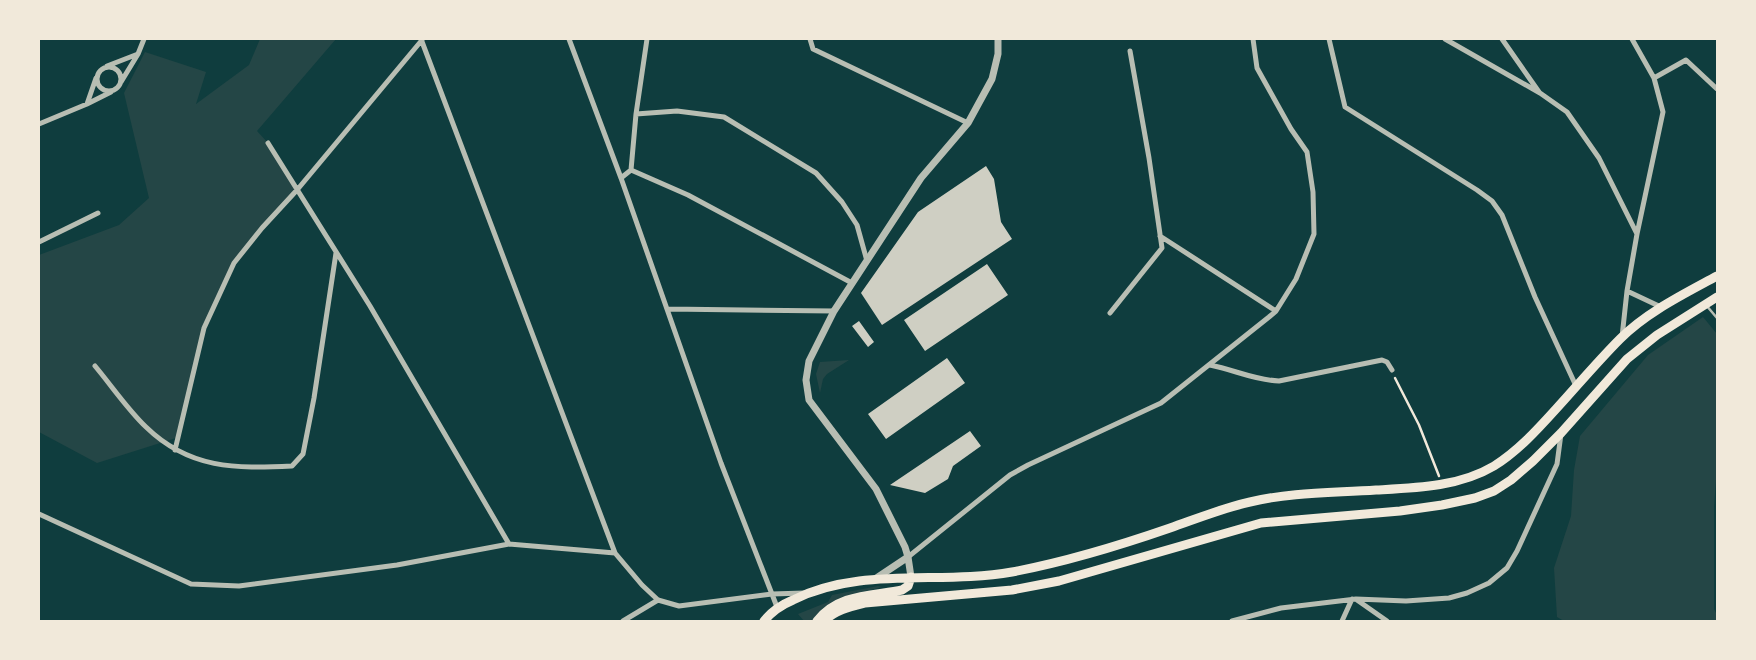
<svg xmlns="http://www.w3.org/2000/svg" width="1756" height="660" font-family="'Noto Sans',sans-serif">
  <rect width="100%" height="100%" fill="#0f3d3e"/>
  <!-- green -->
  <path fill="#244646" d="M260,39H336L257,131L268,143L297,190L234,263L204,328L179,437L97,463L39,432V255L119,225L149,198L124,93L145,52L206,72L196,104L249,65Z
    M1703,317L1717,334V466L1714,507V609L1717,615V621H1564L1557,617L1554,568L1571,516L1574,470L1580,436L1648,355Z
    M849,360L827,374L823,379L820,393L816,374L820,362Z
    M878,586L882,587C853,595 830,594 812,621H804L798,614L828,602L832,595Z"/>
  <!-- building -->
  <path fill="#cfcfc3" d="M986,166L994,179L1001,222L1012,239L882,325L861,293L918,212Z
    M987,264L1008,295L925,351L904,320Z
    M859,321L874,342L868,347L852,326Z
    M947,358L965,383L886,439L868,414Z
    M970,431L981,446L953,466L948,479L925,493L890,485Z"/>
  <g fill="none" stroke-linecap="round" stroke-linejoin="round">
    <!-- path -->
    <path stroke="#f1e9da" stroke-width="2.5" d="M1395,378L1419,425L1439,476"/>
    <!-- service -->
    <path stroke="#b8beb3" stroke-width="2.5" d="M1706,305L1717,318"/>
    <!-- minor -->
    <path stroke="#b8beb3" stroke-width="5" d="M421,39L615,553
      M569,39L621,178
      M647,39L636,114L631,170L621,178L721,463L777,607
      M810,39L813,49L968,123
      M1329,39L1345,107L1477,190L1492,201L1502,215L1535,297L1576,386
      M1445,39L1540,93L1567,112L1599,158L1637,234
      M1502,39L1539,92
      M138,54L144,39
      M107,66L138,54L121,82
      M97 79a12 12 0 1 1 24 0a12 12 0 1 1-24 0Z
      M96,78L87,104L111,92
      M1654,78L1686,60L1717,89
      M636,114L677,111L724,117L816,173L842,202L857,225L867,261
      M39,124L87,104
      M268,143L370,306L509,544
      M631,170L688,195L852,283
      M1160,236L1276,311
      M39,242L98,213
      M1627,291L1661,307
      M668,309L834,311
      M1110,313L1162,248L1149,158L1130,51
      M1622,337L1627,291L1637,234L1663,112L1654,78L1632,39
      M1210,365C1235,370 1254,380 1279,381L1382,360L1387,362L1392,370
      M95,366C111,385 128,410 146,427C189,469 236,469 292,466L303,454L314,398L336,253
      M175,450L204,328L234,263L262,228L297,190L422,40
      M39,514L191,584L239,586L397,565L509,544L615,553L642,585L658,600L679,606L772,594L804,593
      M908,557L1010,475L1028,465L1161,403L1269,317L1276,311L1296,279L1314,234L1313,192L1307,152L1291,129L1257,68L1253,39
      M1357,600L1387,621
      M623,621L658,600
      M1232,621L1281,608L1356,599L1406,601L1449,598L1467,593L1489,583L1507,568L1517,551L1557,464L1561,434
      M1342,621L1352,599"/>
    <!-- tertiary -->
    <path stroke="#b8beb3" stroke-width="7" d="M911,577L908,557L905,547L876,489L809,400L806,380L809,361L834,311L921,178L968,123L992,79L998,54V39
      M875,579L908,557"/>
    <!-- primary -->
    <path stroke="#f1e9da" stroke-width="9" d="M764,621C772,611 781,605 793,600C861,566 940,585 1012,572C1065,562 1118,546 1170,528C1196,519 1223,508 1250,502C1291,492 1334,493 1376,490C1415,488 1459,487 1494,466C1518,451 1537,430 1556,409C1577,386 1598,361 1620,339C1647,312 1684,294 1717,276
      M817,621C838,594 871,596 902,590L908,586L911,577
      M824,621C836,610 849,607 865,603L1012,590L1059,581L1261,523L1400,511L1442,505L1475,498L1494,491L1511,480L1533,461L1561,433L1627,359L1657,335L1717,297"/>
  </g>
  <!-- border -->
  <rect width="1756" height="660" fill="none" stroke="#f1e9da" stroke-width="80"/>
</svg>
